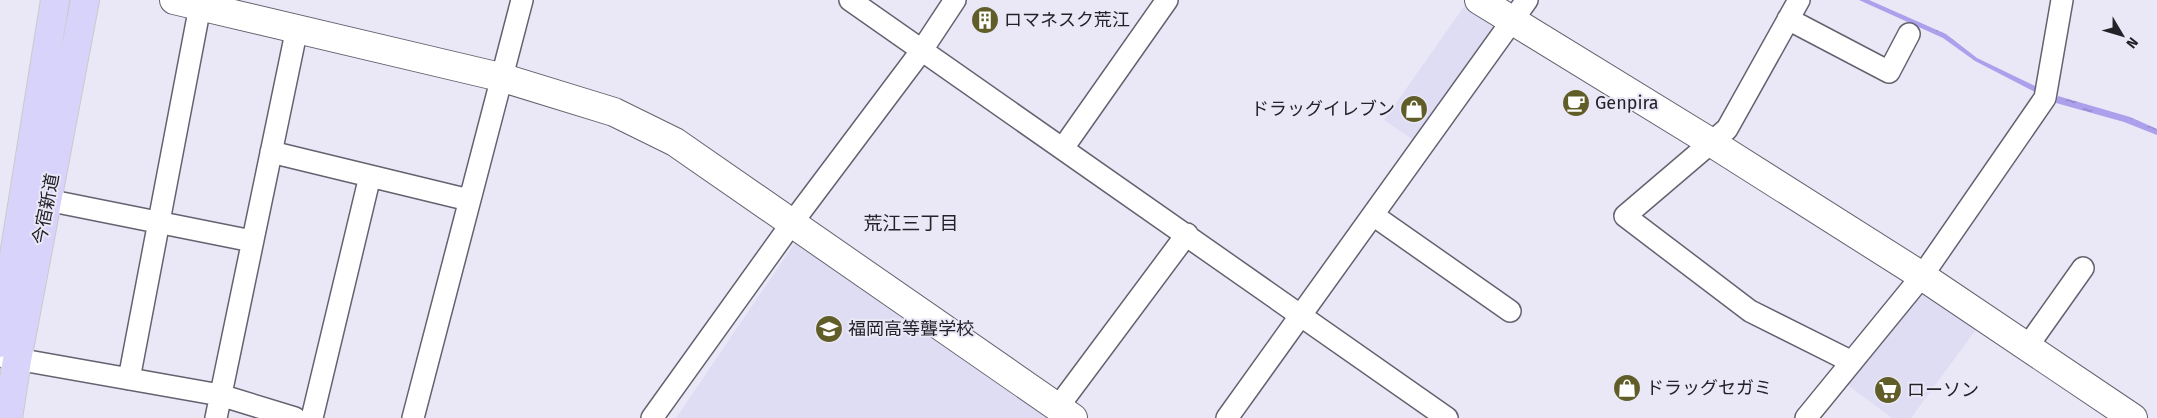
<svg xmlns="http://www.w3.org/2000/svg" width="2157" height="418" font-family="'Fira Sans','Noto Sans JP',sans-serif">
  <defs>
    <pattern id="water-ripples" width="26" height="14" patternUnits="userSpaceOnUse" patternTransform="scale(1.25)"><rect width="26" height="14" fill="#aca0ec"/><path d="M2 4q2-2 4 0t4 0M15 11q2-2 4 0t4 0" fill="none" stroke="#8c82bf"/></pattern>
  </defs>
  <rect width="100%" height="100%" fill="#eae8f7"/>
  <!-- built -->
  <path fill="#dfddf3" d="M1465,5L1491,24L1494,30L1416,142L1384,120Z
    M796,241L1046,418H676Z
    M1930,293L1978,327L1911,418H1892L1846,384L1919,295Z"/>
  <!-- water -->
  <path fill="url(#water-ripples)" d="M1859,0H1869L1946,34L1977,58L2037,87L2035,92L1975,61L1943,38Z
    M2058,96L2130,117L2157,129V135L2124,122L2056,103Z"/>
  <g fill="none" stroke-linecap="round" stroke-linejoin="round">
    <!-- minor casing -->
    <g stroke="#64626f" stroke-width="24">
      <path id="minor" d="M850,0L1447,418
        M1799,0L1727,129L1625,216L1750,311L1852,362
        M1788,19L1889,72L1909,34
        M1063,148L1167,0
        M271,152L469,200
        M47,200L252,241
        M1373,215L1510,311
        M2027,347L2083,268
        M0,356L220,395L295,418
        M129,379L200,6
        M1058,407L1187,234
        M216,418L297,28
        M312,418L370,176
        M413,418L522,0
        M652,418L792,223L922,50L955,0
        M1227,418L1527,0
        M1806,418L1922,276L2045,98L2062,0"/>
    </g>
    <!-- tertiary casing -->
    <g stroke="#64626f" stroke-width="30">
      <path id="tertiary" d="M174,0L500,77L614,112L675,142L1073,418
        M1479,0L1712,143L1922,276L2133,418"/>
    </g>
    <!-- trunk casing -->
    <g stroke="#cacacb" stroke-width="30">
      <path id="trunk" d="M0,343L55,0
        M8,418L17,360L85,0"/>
    </g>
    <!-- minor -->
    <use href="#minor" stroke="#fff" stroke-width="21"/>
    <!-- tertiary -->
    <use href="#tertiary" stroke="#fff" stroke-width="28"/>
    <!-- trunk -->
    <use href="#trunk" stroke="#d8d3fa" stroke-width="28"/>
  </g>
  <!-- icons -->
  <defs>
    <g id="building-disc" transform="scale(1.4375)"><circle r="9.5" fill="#615d29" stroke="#eae8f7"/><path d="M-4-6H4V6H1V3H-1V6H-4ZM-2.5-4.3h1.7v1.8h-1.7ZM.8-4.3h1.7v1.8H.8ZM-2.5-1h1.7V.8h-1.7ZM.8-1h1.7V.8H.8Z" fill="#fff"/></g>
    <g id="cafe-disc" transform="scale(1.4375)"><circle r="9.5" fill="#615d29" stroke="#eae8f7"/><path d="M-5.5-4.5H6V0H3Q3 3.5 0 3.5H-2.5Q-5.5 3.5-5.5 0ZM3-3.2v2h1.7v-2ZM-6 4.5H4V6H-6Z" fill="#fff"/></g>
    <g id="shop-disc" transform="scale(1.4375)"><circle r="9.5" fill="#615d29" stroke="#eae8f7"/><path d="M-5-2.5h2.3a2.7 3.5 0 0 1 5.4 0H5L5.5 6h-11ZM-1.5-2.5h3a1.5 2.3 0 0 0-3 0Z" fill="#fff"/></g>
    <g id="school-disc" transform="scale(1.4375)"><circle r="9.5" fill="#615d29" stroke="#eae8f7"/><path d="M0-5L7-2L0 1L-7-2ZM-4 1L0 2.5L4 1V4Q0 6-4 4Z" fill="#fff"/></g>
    <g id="supermarket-disc" transform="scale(1.4375)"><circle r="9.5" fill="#615d29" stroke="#eae8f7"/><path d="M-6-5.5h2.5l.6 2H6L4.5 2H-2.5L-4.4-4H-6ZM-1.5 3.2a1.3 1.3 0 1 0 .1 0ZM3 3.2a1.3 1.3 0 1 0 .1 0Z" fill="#fff"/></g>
  </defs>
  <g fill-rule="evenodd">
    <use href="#building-disc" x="985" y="20"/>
    <use href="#cafe-disc" x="1576" y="103"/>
    <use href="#shop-disc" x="1414" y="109"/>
    <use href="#school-disc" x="829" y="329"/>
    <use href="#shop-disc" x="1627" y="388"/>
    <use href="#supermarket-disc" x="1888" y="390"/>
  </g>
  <g text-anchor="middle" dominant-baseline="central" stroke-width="4" stroke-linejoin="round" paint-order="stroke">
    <!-- poi labels -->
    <g font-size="18" fill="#232228" stroke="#eae8f7" text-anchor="start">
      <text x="1004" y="20">ロマネスク荒江</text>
      <text x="1595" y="103">Genpira</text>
      <text x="1395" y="109" text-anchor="end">ドラッグイレブン</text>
      <text x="848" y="329">福岡高等聾学校</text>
      <text x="1646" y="388">ドラッグセガミ</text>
      <text x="1907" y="390">ローソン</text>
    </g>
    <!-- street labels -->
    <g font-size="18" fill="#232228" stroke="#eae8f7">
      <text transform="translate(46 209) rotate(-79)">今宿新道</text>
    </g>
    <!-- neighbourhood labels -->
    <g font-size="19" fill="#232228" stroke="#eae8f7">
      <text x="911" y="223">荒江三丁目</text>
    </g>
  </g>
  <!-- north arrow -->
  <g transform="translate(2122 35) rotate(128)" stroke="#eae8f7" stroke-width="4" paint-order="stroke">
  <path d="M0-4L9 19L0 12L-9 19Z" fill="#232228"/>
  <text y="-8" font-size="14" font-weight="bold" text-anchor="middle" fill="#232228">N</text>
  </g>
</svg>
